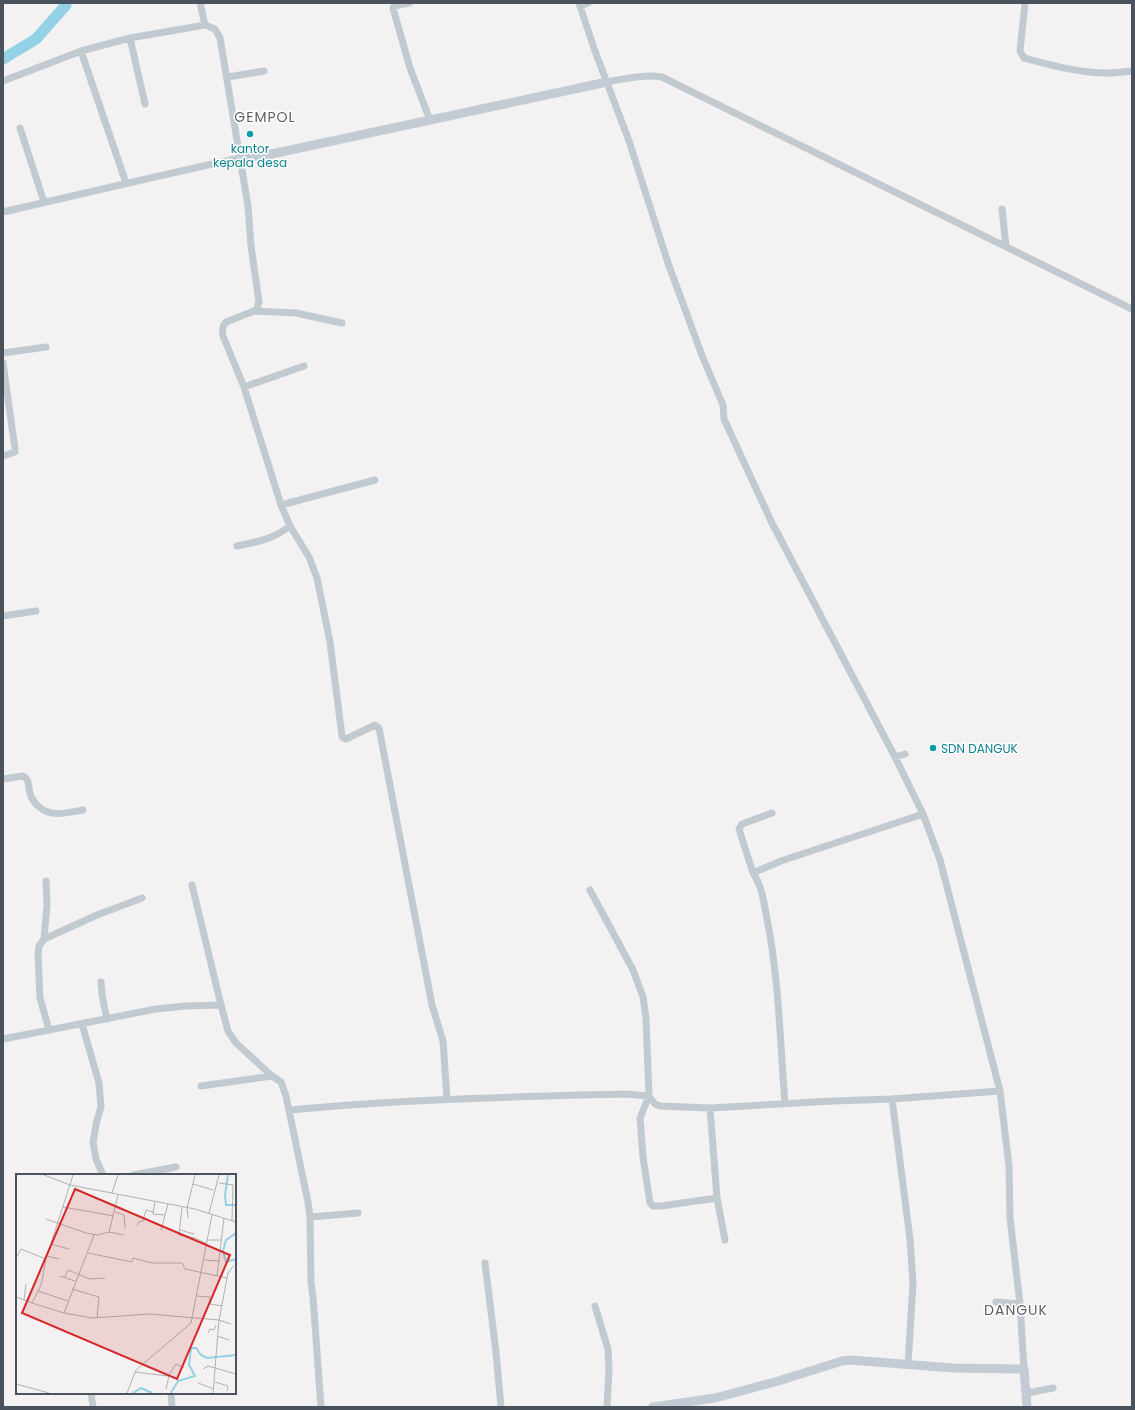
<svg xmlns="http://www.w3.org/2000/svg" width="1135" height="1410" font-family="Poppins,sans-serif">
  <rect width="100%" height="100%" fill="#f3f1f1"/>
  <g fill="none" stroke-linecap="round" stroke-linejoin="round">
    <!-- river -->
    <path stroke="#93d2e6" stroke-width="11" d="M3,59L36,39L66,5V3"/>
    <!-- street -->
    <path stroke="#c2cad1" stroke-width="7" d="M200,3L205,25L215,29L220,38L248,206L251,246L259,302L257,308L254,311L226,322C222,327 222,330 223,336L244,387L281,505L290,526L309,557L317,578L330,642L342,736L343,738L346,739L375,725L379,728L432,1005L443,1041L447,1099
      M409,3L394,6L393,8L410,68L430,120
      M579,3L595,51L629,141L669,266L703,358L723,405L724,419L771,521L895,757L923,814L940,860L1000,1091L1009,1166L1010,1218L1020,1304L1024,1369
      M1025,3L1020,51L1024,58C1051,65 1079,73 1107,73C1115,73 1124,72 1132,71
      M580,6L588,3
      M130,38L145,104
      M81,51L126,183
      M228,77L264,71
      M3,81L81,51L130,38L205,25
      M607,82C625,79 644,74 662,77L1132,309
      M20,128L44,202
      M1002,209L1006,246
      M3,212C82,194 161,175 240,158
      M254,311L296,313L342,323
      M3,353L46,347
      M3,363L15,449V452L3,456
      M244,387L304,366
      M281,505L375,480
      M237,546C258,542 273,539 290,526
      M3,616L36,611
      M895,757L905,754
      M3,779L23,776C30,780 28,786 30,793C31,798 34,802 38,806C51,818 66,813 83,810
      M753,873L739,829L742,824L772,813
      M192,885L221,1005
      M590,890L633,970L643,997L646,1018L649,1096L640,1118L643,1157L650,1203L653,1206H661L717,1198
      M44,939L47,905L46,881
      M101,982L102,995L107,1019
      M82,1024L99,1083L101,1107L97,1120L93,1142L96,1159L103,1175
      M49,1030L40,998L38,954L39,946L44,939L97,915L142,898
      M3,1039L156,1009L185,1006L221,1005L228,1031L236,1043L272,1076L281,1082L286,1096L308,1202L310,1217L311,1282L313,1297L321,1407
      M201,1086L272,1076
      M892,1099L910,1239L913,1283L908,1365
      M785,1103C780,1042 779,979 767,919C764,903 762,886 753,873L781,861L923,814
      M710,1108L717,1198L725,1240
      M290,1110C402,1099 513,1097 625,1094L649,1096L655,1104L660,1106L710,1108L833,1101L892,1099L1000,1091
      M133,1175L176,1167
      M310,1217L358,1213
      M485,1263L496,1352L501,1407
      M996,1302L1020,1304
      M595,1306L608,1349L609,1369L607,1407
      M91,1393L93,1407
      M171,1393L172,1407
      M1027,1393L1053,1388"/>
    <!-- secondary -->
    <path stroke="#c3cbd5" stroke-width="9" d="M240,158L267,155L607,82
      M653,1407L715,1398L775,1382L842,1361L850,1360L953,1368L1024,1369L1027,1407"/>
  </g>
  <!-- markers -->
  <g fill="#0f9aa8" stroke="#fff" stroke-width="1.5">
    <circle cx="250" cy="134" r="4"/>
    <circle cx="933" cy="748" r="4"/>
  </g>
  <g text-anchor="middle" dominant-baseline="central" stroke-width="3" stroke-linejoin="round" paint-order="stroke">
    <!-- culture labels -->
    <g font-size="12" fill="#0d838f" stroke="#fff">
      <text x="250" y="148">kantor<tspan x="250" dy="14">kepala desa</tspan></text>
      <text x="941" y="748" text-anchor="start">SDN DANGUK</text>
    </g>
    <!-- quarter labels -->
    <g font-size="14" letter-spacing="1" fill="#5d6065" stroke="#fff">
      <text x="265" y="117">GEMPOL</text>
      <text x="1016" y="1310">DANGUK</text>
    </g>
  </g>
  <!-- overview -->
  <g transform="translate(16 1174)">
    <rect width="220" height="220" fill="#f3f1f1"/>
    <path fill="none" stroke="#93d2e6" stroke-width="2" d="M212,1L209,21L210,31H220M220,59L210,66L207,77L210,88L220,85M117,219L125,214L136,219M155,219L162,207L179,202L173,191L175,174H180L185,181L191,184L220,181"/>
    <path fill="none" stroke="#afb2b6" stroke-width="1" d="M28,1L54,11L179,35L220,48M203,9L217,11L216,46M177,10L197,16M96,19L102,1M139,27L137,40L149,41M47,33L98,42M166,33L163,61L179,64L191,70M99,38L108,41L109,54M193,39L203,1M172,44L171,34L179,1M30,45L70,59L82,61L93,58L102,21M121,52L123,48L127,47L130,36L137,38M145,56L152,30M164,56L178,60M93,58L108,61M191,66H205M35,70L53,75M72,79L116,88L117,84L136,89H166L169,95L211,104M31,82L43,85M0,84L5,75L30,85M188,86L204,87M44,102L59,107M201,102L208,44M49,103L52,96L74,105L89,104M56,115L83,123L81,144M22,117L52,127M180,122L194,123V130L206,132M0,123L16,129L25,111L30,85L57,1M8,126L10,110M16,129L48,139L76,144L134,140L203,146M48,139L78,61M203,146L215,150M192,159L194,155L198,156L200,151M201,162L213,166M187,195L192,192L220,200M119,198L152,202L160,190L168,194M199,208L212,212L211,217M182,209L198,215M0,210L33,219M150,215L153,202M111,219L120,196L175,149L196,41M197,219L203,146L212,99L218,91"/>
    <path fill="#d62828" fill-opacity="0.15" stroke="#d62828" stroke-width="2" d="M59,15L214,81L161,205L6,139Z"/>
    <rect width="220" height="220" fill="none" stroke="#4a535d" stroke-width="2"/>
  </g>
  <!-- border -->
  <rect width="1135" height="1410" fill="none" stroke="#4a535d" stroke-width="8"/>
</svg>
